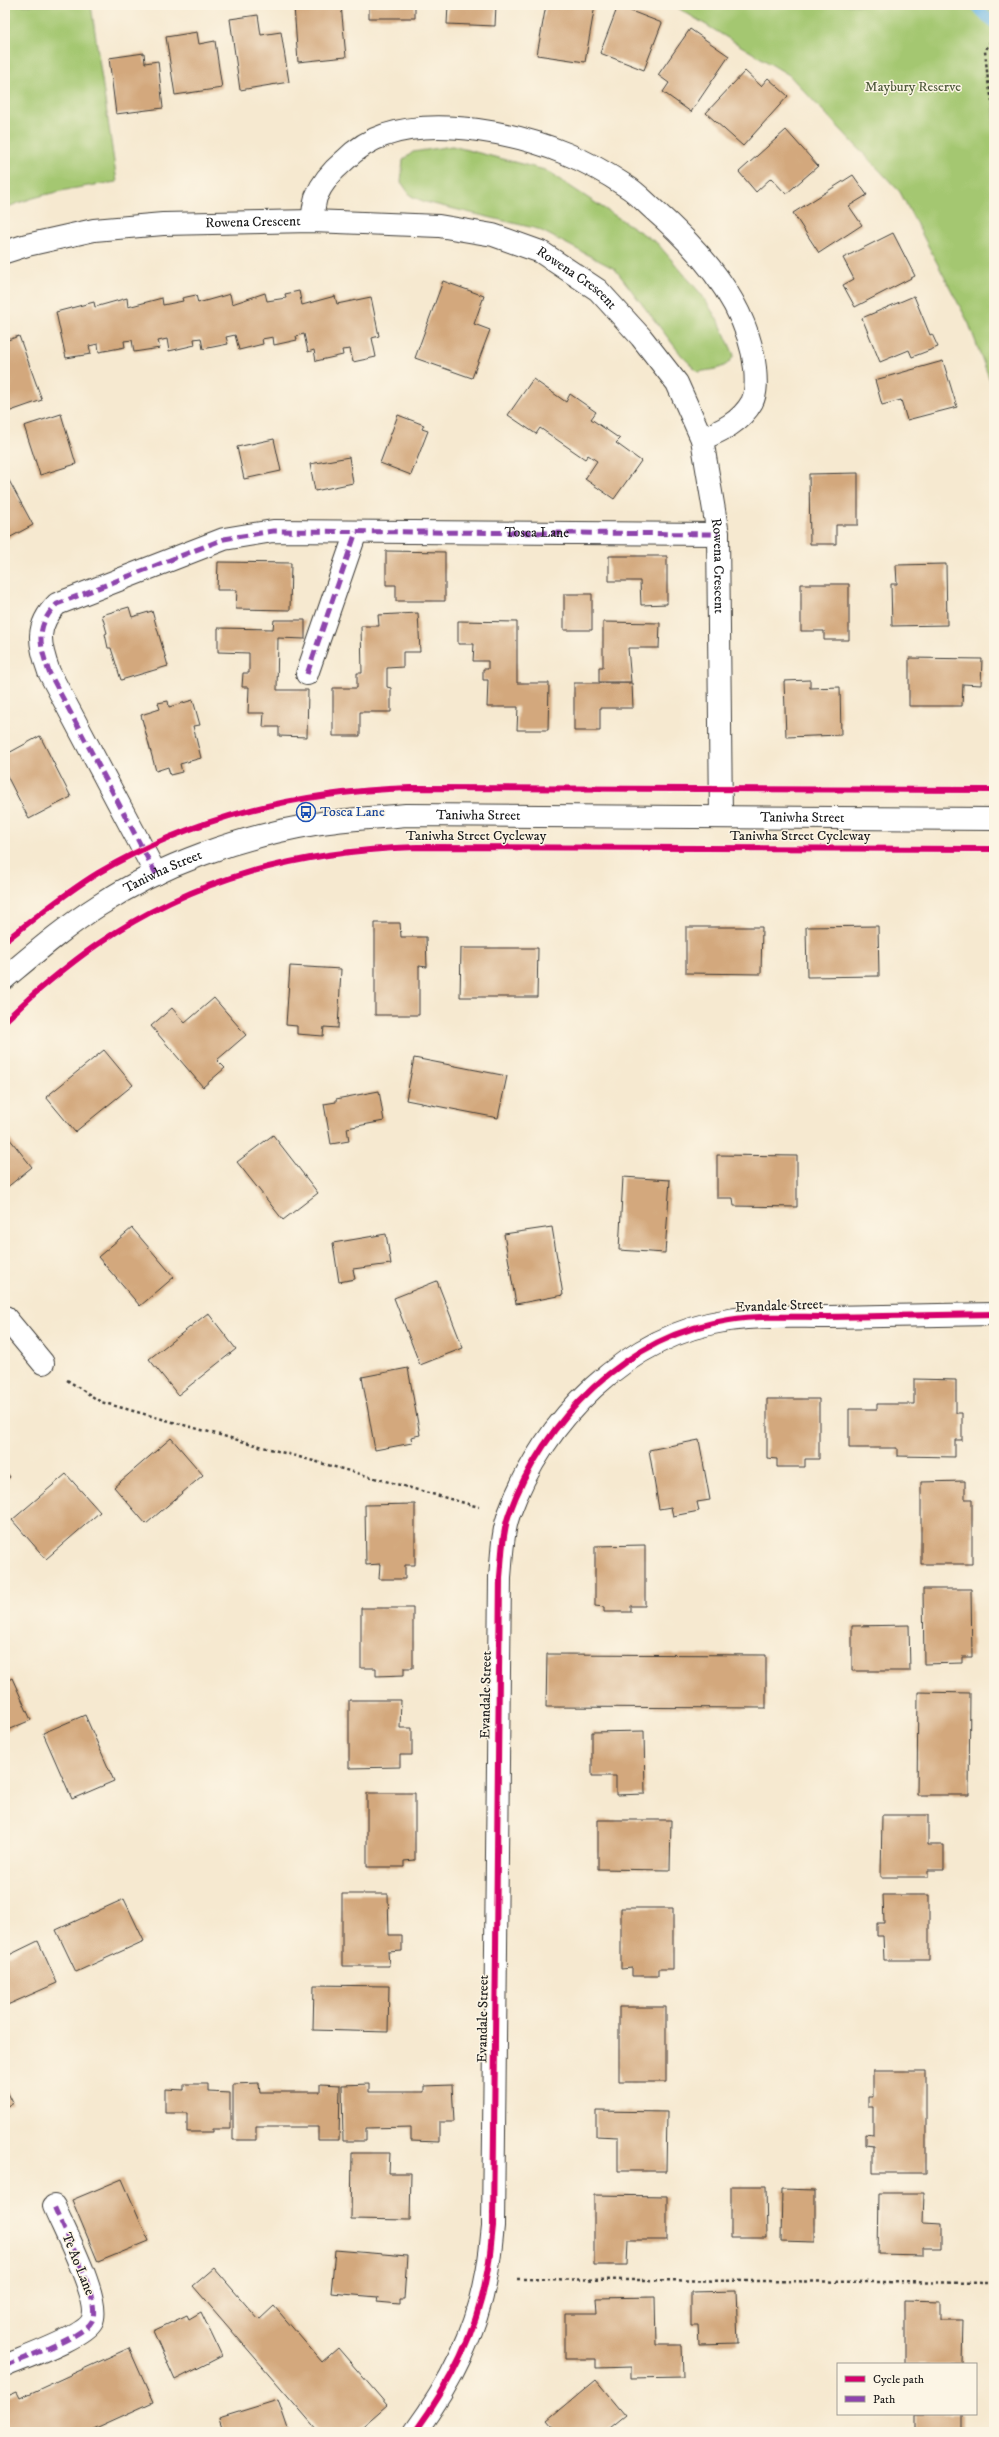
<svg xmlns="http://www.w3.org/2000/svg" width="999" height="2437" font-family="'IM FELL DW Pica',serif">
  <rect width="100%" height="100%" fill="#fcf5e5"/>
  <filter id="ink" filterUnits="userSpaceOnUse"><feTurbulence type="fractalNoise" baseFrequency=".025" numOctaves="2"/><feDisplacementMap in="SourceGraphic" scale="8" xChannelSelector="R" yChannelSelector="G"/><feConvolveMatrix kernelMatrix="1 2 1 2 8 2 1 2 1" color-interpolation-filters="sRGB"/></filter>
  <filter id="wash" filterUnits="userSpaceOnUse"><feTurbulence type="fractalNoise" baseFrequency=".012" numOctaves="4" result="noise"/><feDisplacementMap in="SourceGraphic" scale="16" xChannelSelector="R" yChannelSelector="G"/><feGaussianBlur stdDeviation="0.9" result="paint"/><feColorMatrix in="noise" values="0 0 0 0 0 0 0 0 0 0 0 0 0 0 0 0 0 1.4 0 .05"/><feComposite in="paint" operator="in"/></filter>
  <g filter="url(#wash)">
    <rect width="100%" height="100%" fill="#f6e9d0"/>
    <!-- green -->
    <path fill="#a4c771" stroke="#607246" d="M5,5H91L117,182C77,187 42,193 5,208Z
      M673,5H994V391L969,324L900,192L789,75Z
      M452,146L545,170L657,243L702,295L720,324L734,355C727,370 713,369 698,372L682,356L615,269L538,229L425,202L411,196L401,182L403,160L413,152Z"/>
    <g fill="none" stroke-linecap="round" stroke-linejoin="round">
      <!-- stream -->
      <path stroke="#6db8e6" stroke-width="11" d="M976,5L986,17L994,23"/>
    </g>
    <g id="blocks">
      <!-- building -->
      <path fill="#d3a87d" d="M341,5L346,57L298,62L294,6Z
        M369,5H415V18H369Z
        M448,5H496L495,26L447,24Z
        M546,5H595L585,62L537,55Z
        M618,6L662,23L644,70L600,53Z
        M258,15L261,35L281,32L289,82L240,90L230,19Z
        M690,29L729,56L691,112L663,92L669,83L658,75Z
        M197,32L199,44L215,41L222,88L175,95L166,37Z
        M144,53L145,63L158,61L163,108L116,114L109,58Z
        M745,71L761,86L768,78L788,96L743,146L706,113Z
        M786,130L818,166L786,194L771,178L756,192L739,172Z
        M853,175L867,195L849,206L862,225L819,253L793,213Z
        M893,233L915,276L855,307L843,285L854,279L843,258Z
        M443,281L484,296L474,324L490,330L472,378L415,358Z
        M299,291L302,305L335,296L337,304L371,297L379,336L372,338L376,357L353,362L350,349L342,350L343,355L316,361L314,350L308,352L304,334L296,336L297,340L274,345L273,337L262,339L263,344L239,350L235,335L226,337L228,344L203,349L201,338L194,339L195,345L169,351L167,339L158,341L160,348L134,352L132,340L124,341L125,347L99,352L98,344L89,346L91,354L66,358L56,312L94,302L95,307L127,298L128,307L162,298L163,305L183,301L182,298L196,295L198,303L230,294L232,304L265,293L267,301L286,298L285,294Z
        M914,296L930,335L932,334L938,347L912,357L909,350L880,362L862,318Z
        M19,336L42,400L5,413V341Z
        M943,361L957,407L907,420L901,400L882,405L875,380Z
        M533,379L566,402L570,394L596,412L591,419L620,439L616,443L641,461L614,499L585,479L597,461L588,455L585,459L540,428L536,434L508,415Z
        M61,414L76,464L40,475L24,426Z
        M398,415L424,425L422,429L428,431L411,475L380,463Z
        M274,439L281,471L244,479L237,447Z
        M349,457L353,483L315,491L310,464Z
        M5,473L33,525L5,540Z
        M858,473V525H836V544H810L809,474Z
        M386,551L445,552V601H396V585H386Z
        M609,556H667V604L641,605L640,581H609Z
        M218,562L291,563L290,610L236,609L237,590H217Z
        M946,564L947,625L892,626L891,584H897L896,565Z
        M801,584H849V640H824V631H801Z
        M564,594H592V630H564Z
        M129,607L132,617L152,611L168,666L121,680L111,648H108L105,634L107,633L102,615Z
        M418,613L420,652H403V667L387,668V687L391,688V712H360V736H333V688H357V673H362L361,626H379L378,615Z
        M274,620H305V639L278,638L277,690H308L307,737L279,736V727H263L264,713H248L249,687H242L243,673H249V653L218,652V628L273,629Z
        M458,621L517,622V683H549L548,730H517L518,707H487L488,680H483V669H488V661H473L474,644H458Z
        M603,622L660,623L659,648H628L631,682H599V667H603Z
        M909,658L982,659L981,685L963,684L962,706H909Z
        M810,680V688L840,687L841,735L786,737L784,681Z
        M574,683H632L633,708H600V731H574Z
        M193,700L200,725L193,726L201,758L180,764L182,772L170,775L168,767L156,771L141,715L160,709L158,703L168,701L169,707Z
        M40,736L71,797L29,819L5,772V755Z
        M375,923H400L401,937H426L427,967L419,966V1015H375Z
        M878,926L879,976L807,977L806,927Z
        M686,927H762L761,974L686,973Z
        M461,948H538L537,997H460Z
        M290,966L341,969L338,1028L324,1027L323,1036L297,1034V1026L286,1025Z
        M214,998L246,1035L217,1060L225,1068L203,1087L151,1026L172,1008L185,1023Z
        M104,1050L133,1085L75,1132L46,1097Z
        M414,1058L507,1076L498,1118L406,1100Z
        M379,1091L384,1121L347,1128L349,1141L331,1144L324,1104L336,1102V1099Z
        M5,1133L32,1167L5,1189Z
        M273,1135L318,1193L283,1220L237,1162Z
        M717,1155L797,1156V1207L734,1206L733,1198H717Z
        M623,1177L670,1180L665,1253L619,1250Z
        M552,1227L563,1295L516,1304L504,1234Z
        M132,1228L174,1277L140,1306L98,1257Z
        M386,1234L391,1264L353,1269L355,1279L339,1282L333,1243Z
        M437,1281L463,1348L420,1365L394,1298Z
        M208,1313L236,1349L178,1395L149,1359Z
        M408,1368L420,1435L411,1437L412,1443L375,1450L362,1377Z
        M914,1379L956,1380V1413H962V1440H955V1457L897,1456V1448H849V1409H877V1404H914Z
        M767,1399H819V1459H805V1467H777V1459L767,1458Z
        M171,1438L203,1475L146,1524L114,1487Z
        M699,1440L710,1500L697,1502L699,1511L673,1516L671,1507L659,1509L649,1450Z
        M5,1470L10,1477L5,1481Z
        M66,1474L100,1512L46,1559L12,1520Z
        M965,1481V1499H972V1564H921V1482Z
        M415,1504V1565H405V1579H379L380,1564L366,1565L365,1505Z
        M645,1545V1606H631V1612H604V1607L595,1606V1546Z
        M923,1589H971L972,1657H962V1663L924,1664Z
        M361,1608H413V1668H404V1675L376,1676V1668H361Z
        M909,1625L910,1671H852V1626Z
        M547,1654L766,1655V1708L546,1707Z
        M12,1678L31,1720L5,1731V1682Z
        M918,1692L970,1693L969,1795H917Z
        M349,1700H401L400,1728H412V1755H400V1767L349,1768Z
        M85,1715L114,1781L72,1799L43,1733Z
        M644,1731L645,1794L616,1795V1776H592V1732Z
        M367,1793H415V1860L404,1861V1867H367Z
        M882,1815H928V1845H944V1870H928V1877H881Z
        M598,1820H671L670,1870L598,1869Z
        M342,1894H388L389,1935H402V1951L388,1952L389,1966H342Z
        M883,1895H929V1960H884L883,1936H877V1923H884Z
        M124,1899L144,1941L76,1972L56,1930Z
        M621,1908H673V1969H658V1976H632V1968L621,1969Z
        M38,1941L57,1983L5,2006V1957Z
        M314,1985L389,1986L388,2032L313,2030Z
        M619,2007H666V2082H619Z
        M873,2071H926V2173H873V2146L865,2145V2134L873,2135V2107H868V2097H873Z
        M259,2083L260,2092H320V2084L340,2085L339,2140H318V2127H256V2140H233V2084Z
        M184,2084H208V2092L230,2093V2129H213V2132H187V2113H165V2089L184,2090Z
        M369,2084V2092H424V2086L452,2085L454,2122H439V2142L411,2141V2127L366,2128V2141H343L342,2085Z
        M5,2087L13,2103L5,2107Z
        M596,2111L667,2112L666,2171H618V2137L596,2136Z
        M352,2153H390L389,2173H411L410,2220L351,2219Z
        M122,2179L149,2241L98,2262L72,2200Z
        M731,2186H766L767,2238H731Z
        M782,2189L815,2190V2242L781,2241Z
        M879,2193H924L923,2223L942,2224V2248H923V2255L878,2254Z
        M594,2195L667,2196V2240H628L627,2265H594Z
        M335,2250L407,2256L404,2299H400V2304L377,2302L378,2297L331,2293Z
        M214,2268L259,2320L274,2306L322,2362L338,2348L387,2405L356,2432H319L193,2286Z
        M736,2291L738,2343L699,2344L698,2326H691V2292Z
        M655,2297L656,2345H682L683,2377L631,2378V2367L596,2368V2359H565V2313H597L596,2298Z
        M905,2300L940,2301V2320H963L962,2364H905Z
        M201,2312L222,2356L175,2380L153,2331L187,2315L189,2319Z
        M129,2348L153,2402L87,2432H5V2397L17,2392L20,2398Z
        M596,2380L625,2415L604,2432H558L548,2420Z
        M278,2400L289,2432H216L223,2430L219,2418Z
        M916,2414H963V2432H916Z"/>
    </g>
  </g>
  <g filter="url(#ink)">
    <use href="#blocks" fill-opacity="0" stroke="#3d3b37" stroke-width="1"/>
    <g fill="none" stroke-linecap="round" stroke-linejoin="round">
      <!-- minor casing -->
      <g stroke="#3d3b37" stroke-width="24">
        <g id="minor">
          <path d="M312,221C313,214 314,204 316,197C322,183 332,171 344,161C355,150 369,140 385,135C438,117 517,133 567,154C587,162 608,174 626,186C636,192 644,201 653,209C699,249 748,303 755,368C756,379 757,392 752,402C741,422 721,431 702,439"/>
          <path id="s1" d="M5,252L27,245L94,230L163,224L312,221L439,226L493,235L541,252L598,290L641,337L677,383L702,439L718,534L721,817"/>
          <path d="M307,674L356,532"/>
          <path id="s2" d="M156,874L49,672C39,644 35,626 57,604L224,539L273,531L718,534"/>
          <path d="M5,1317L43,1363"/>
          <path d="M5,2366C23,2358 84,2337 92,2321C102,2301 63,2228 54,2206"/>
          <path d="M415,2432C448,2387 476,2333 486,2278C490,2261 491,2243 493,2226L500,1577C502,1557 502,1533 509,1514C543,1420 627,1335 729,1320C761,1315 795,1317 828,1317C883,1316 939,1315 994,1314"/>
        </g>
      </g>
      <!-- major casing -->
      <g stroke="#3d3b37" stroke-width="24">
        <g id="major">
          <path id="s3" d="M5,978C35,953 65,927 98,906C162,864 240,837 315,824C345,819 376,818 406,815L994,819"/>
        </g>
      </g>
      <!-- path -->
      <path stroke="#3d3b37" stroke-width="2.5" stroke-dasharray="3 3" stroke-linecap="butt" d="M994,36L985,51L988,81L994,110
        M67,1380L101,1402L479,1507
        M517,2279L994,2283"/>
      <!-- minor -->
      <use href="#minor" stroke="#fff" stroke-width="22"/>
      <!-- major -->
      <use href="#major" stroke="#fff" stroke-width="22"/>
      <!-- quiet -->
      <path stroke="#8e44ad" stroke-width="5" stroke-dasharray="10 5" stroke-linecap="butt" d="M307,674L356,532
        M156,874L49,672C39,644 35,626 57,604L224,539L273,531L718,534
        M5,2366C23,2358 84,2337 92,2321C102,2301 63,2228 54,2206"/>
      <!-- cycleway casing -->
      <g stroke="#fcf5e5" stroke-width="8">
        <path id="cycleway" d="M5,941C35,918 65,893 98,873C195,816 298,792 410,788L994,790
          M5,1021C15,1012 24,1003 34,994C54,977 76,959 98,944C195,877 301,851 417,847L994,849
          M415,2432C448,2387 476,2333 486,2278C490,2261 491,2243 493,2226L500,1577C502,1557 502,1533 509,1514C543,1420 627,1335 729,1320C761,1315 795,1317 828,1317C883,1316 939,1315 994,1314"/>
      </g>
      <!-- cycleway -->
      <use href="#cycleway" stroke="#d6006c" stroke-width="6"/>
    </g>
  </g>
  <!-- icons -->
  <defs>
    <g id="bus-ring" transform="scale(1)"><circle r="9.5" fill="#fcf5e5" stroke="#1a4fb4" stroke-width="1.5"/><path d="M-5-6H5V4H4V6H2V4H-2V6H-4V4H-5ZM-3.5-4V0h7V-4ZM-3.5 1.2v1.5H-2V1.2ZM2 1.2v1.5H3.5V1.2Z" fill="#1a4fb4"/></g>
  </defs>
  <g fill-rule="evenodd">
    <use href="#bus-ring" x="306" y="812"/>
  </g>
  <g text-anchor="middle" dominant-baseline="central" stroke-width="3" stroke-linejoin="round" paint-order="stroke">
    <!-- park labels -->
    <g font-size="14" fill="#4c583a" stroke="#fcf5e5">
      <text x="913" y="87">Maybury Reserve</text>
    </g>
    <!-- street labels -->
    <g font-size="14" fill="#1c1c1c" stroke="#fcf5e5">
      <text stroke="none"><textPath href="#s1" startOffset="251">Rowena Crescent</textPath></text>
      <text stroke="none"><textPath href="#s1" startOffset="587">Rowena Crescent</textPath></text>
      <text stroke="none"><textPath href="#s2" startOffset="795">Tosca Lane</textPath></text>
      <text stroke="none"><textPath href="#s1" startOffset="923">Rowena Crescent</textPath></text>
      <text stroke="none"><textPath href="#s3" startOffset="515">Taniwha Street</textPath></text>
      <text stroke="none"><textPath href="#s3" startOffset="839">Taniwha Street</textPath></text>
      <text x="476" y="836">Taniwha Street Cycleway</text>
      <text x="800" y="836">Taniwha Street Cycleway</text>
      <text stroke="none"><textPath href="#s3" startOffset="191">Taniwha Street</textPath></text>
      <text transform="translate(779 1306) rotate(-2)">Evandale Street</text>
      <text transform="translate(486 1695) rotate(-89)">Evandale Street</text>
      <text transform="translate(483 2019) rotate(-89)">Evandale Street</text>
      <text transform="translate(78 2264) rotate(68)">Te Ao Lane</text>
    </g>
    <!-- transit labels -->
    <g font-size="14" fill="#164399" stroke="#fcf5e5" text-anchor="start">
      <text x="320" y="812">Tosca Lane</text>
    </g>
  </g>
  <!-- margin -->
  <rect width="999" height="2437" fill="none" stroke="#fcf5e5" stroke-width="20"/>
  <!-- legend -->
  <rect x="837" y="2363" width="140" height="52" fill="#fcf5e5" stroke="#a29e95"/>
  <rect x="845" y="2376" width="20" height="6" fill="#d6006c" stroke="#a29e95"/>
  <text x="873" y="2383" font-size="12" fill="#1c1c1c">Cycle path</text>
  <rect x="845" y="2396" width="20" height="6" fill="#8e44ad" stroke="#a29e95"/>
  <text x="873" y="2403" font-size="12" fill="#1c1c1c">Path</text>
</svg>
